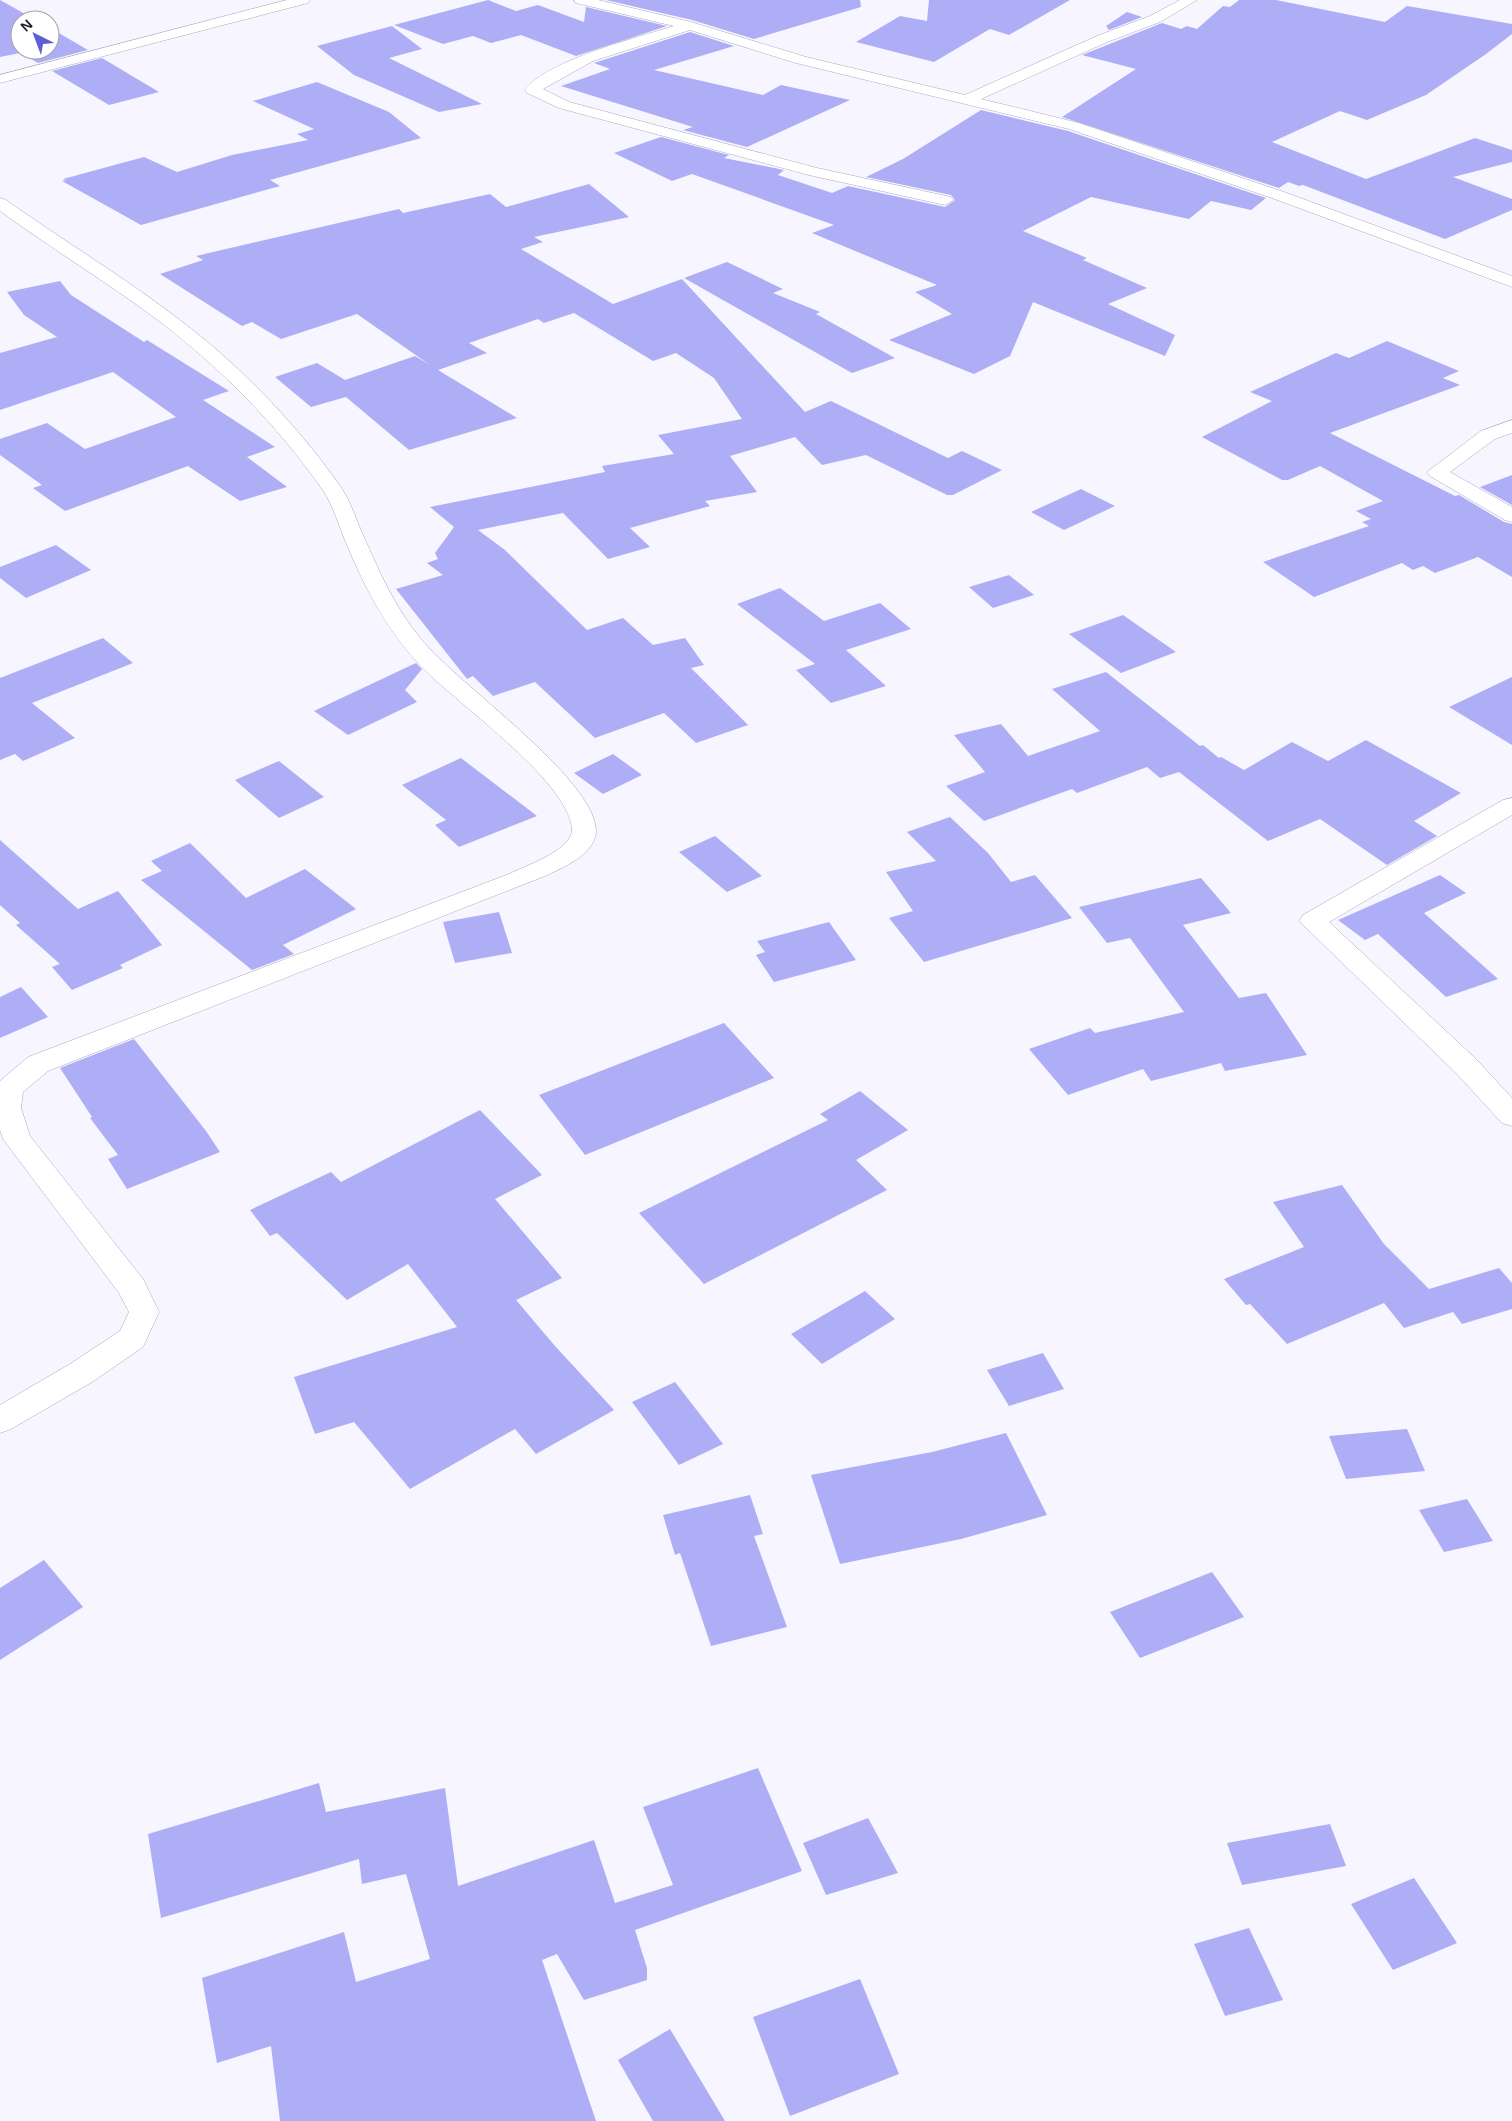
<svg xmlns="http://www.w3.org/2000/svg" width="1512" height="2121" font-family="Arial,sans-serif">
  <rect width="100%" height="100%" fill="#f7f5ff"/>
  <!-- building -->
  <path fill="#aeaef7" d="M0,0L36,20H20V50H50V28L88,50L38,63L20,53L0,57Z
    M488,0L516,11L538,5L584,22L586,7L667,26L576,56L521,35L491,43L473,36L443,44L394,25Z
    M606,0H860L861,7L754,39L692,20Z
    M929,0H1070L1009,35L990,29L934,62L856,42L900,16L927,21Z
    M1239,0H1276L1385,22L1407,6L1512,24V34L1486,54L1426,95L1367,120L1340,111L1272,142L1366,179L1475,138L1512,150V162L1453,177L1512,199V210L1445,239L1303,185L1299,186L1288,182L1279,188L1062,117L1136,69L1082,55L1162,23L1181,29L1187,26L1197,29L1223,6L1230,7Z
    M1127,12L1142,17L1109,30L1106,26Z
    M392,26L422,49L389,58L482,104L439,112L354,75L317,46Z
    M690,32L734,46L654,70L763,95L781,85L850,100L747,147L683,130L693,127L561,86L610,69L594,63Z
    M102,58L159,92L109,105L52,71Z
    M317,82L389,112L421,138L270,180L280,186L141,225L62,181L66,180L63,179L144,157L177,172L232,155L308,140L297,134L314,129L253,101Z
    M981,110L1068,131L1266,198L1251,210L1211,201L1189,219L1091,197L1023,231L1087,258L1083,260L1147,288L1108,304L1175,335L1165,356L1033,302L1010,356L974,374L889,340L952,314L915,292L937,285L812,233L834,225L692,174L672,181L614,153L661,137L729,155L724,158L784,170L778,175L832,193L848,186L945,207L955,200L951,195L866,177L903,159Z
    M589,184L629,217L534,237L543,242L521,249L613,304L682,279L805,412L831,401L948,458L962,451L1002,470L953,495H947L866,455L822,465L795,437L730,456L757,492L705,501L710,506L630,528L650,547L608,559L563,513L478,530L505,550L587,630L623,618L653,645L685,638L704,665L691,668L748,725L696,743L664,713L595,738L535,682L493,696L473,676L467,679L396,589L443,575L427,563L438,559L435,553L454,527L430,507L605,472L602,466L674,454L658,435L742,419L714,378L676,353L653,361L574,313L544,323L538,319L469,343L487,353L438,370L517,418L409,450L346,397L311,407L275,377L317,363L345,380L415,356L430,365L357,314L281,339L252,322L242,326L160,274L203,260L196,256L399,209L403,213L490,194L506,207Z
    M727,262L783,289L773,293L820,312L816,314L895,358L852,373L684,278Z
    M60,281L71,295L144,342L147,340L229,391L203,400L275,447L247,457L287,487L240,501L188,466L65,511L33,488L42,485L0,455V439L47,423L85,449L176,417L113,372L0,410V353L57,337L24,315L7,292Z
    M1387,341L1459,371L1443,378L1460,385L1330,433L1455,496L1459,495L1504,522L1512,524V577L1478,557L1435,573L1423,566L1413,570L1402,563L1314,597L1263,562L1369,526L1362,522L1371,519L1356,511L1383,501L1320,466L1288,480H1282L1202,437L1272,401L1250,392L1336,353L1349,358Z
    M1512,475V505L1480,487Z
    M1081,489L1115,506L1064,530L1031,512Z
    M56,545L91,570L26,598L0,578V567Z
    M1009,575L1034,595L993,608L969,587Z
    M780,588L824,621L880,603L911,629L846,650L886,686L831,703L796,670L815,664L737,604Z
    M1123,615L1176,652L1121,673L1069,634Z
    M103,638L133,663L32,703L75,738L23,761L15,754L0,760V678Z
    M416,663L422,669L405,690L417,702L348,735L314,711Z
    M1106,672L1200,746L1203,745L1219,758L1221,757L1244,770L1292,742L1328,761L1366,740L1461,793L1414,821L1437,836L1387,865L1320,819L1268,841L1179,772L1160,778L1147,767L1077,793L1072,789L984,821L946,786L985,772L954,735L1001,724L1028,756L1100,731L1052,689Z
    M1512,677V745L1449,707Z
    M613,754L642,775L603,794L574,773Z
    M461,758L537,816L459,847L435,825L446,820L402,785Z
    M279,761L324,797L279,818L235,780Z
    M950,817L988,853L1011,882L1035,875L1072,918L924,962L889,918L913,911L886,872L936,861L907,832Z
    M715,836L762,876L727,892L679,852Z
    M0,840L78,909L118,891L162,945L120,965L123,968L72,990L52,967L60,964L16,925L20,923L0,905Z
    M190,843L246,898L305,869L356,909L283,945L294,954L252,970L141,880L162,871L151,861Z
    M1440,875L1466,893L1424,913L1498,979L1446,997L1378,934L1365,940L1338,920Z
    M1201,878L1231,913L1183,925L1239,998L1266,993L1307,1055L1225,1071L1221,1063L1151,1081L1143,1069L1068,1095L1029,1049L1090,1028L1095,1033L1184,1012L1130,938L1107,943L1079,907Z
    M499,912L512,953L455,963L443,922Z
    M829,922L856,960L774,982L756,955L765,952L757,941Z
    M21,987L48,1017L0,1038V997Z
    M724,1023L774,1078L585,1155L539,1095Z
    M134,1039L206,1131L220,1152L127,1189L108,1159L118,1155L90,1118L92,1117L60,1068Z
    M860,1091L908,1130L856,1160L887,1190L704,1284L639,1213L828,1120L820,1114Z
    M480,1110L542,1175L495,1199L562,1278L516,1300L555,1346L614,1410L536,1454L515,1429L410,1489L354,1422L315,1434L294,1377L457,1327L408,1264L347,1300L277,1233L270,1236L250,1210L331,1172L341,1182Z
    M1342,1185L1384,1244L1429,1289L1499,1268L1512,1283V1309L1462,1324L1453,1312L1404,1328L1384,1303L1287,1344L1250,1304L1246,1305L1224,1279L1304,1247L1273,1202Z
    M865,1291L895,1319L822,1364L791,1334Z
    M1043,1353L1064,1389L1009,1406L987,1370Z
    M675,1382L723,1444L679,1465L632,1402Z
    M1407,1429L1425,1471L1346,1479L1329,1436Z
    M1006,1433L1047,1515L961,1539L840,1564L811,1475L932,1452Z
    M750,1495L763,1534L754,1536L787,1627L711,1646L680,1553L675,1555L663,1515Z
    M1467,1499L1493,1541L1444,1552L1419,1510Z
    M44,1560L83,1607L0,1660V1588Z
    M1212,1572L1244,1617L1140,1658L1110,1612Z
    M758,1768L802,1871L635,1930L647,1968V1980L584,2000L557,1954L542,1960L596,2121H280L271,2046L217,2063L202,1978L344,1932L356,1982L430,1959L406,1874L362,1884L359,1859L161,1918L148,1834L319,1783L326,1812L445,1788L458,1886L594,1840L615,1903L673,1885L643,1807Z
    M868,1818L898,1873L826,1895L803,1843Z
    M1330,1824L1346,1866L1242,1885L1227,1843Z
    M1414,1878L1457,1943L1393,1970L1351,1904Z
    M1249,1928L1283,2000L1225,2016L1194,1944Z
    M860,1979L899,2074L790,2116L753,2017Z
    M670,2029L725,2121H653L618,2060Z"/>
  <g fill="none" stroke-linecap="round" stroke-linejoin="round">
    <!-- street casing -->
    <g stroke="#aba9b7" stroke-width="1">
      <path id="street" d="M574,0H598L691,22L806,57L965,95L1097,36L1150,16L1180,0H1197L1160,22L1107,42L981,99L1079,123L1284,192L1512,276V287L1272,198L1069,129L796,63L690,30L593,61L543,89L569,102L817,168L951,197L953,200L945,205L809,175L559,108L527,93L525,90C545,61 639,37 674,26L576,3Z
        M0,198L6,200C68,244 134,283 194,331C248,374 298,427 338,483C350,499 355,517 363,535C379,571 395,608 421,639C456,683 595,778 596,831C596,854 562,868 545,876L48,1071L23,1092L21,1108L30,1136L143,1279L159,1312L143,1347L92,1382L11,1429L0,1433V1405L70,1364L120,1331L129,1312L119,1293L3,1139L0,1130V1081L28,1057L509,874C525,866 573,850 572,829C568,779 452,701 417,662C386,628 365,588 347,545C339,527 334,506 322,489C278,426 221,368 159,321C107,282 52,249 0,211Z
        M1512,420V433L1495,439L1450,472L1512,507V522L1505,520L1430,476L1427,472L1481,431Z
        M1512,798V815L1329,922L1476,1059L1512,1098V1126L1502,1123L1456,1073L1299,921L1303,915L1503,800Z"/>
    </g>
    <!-- secondary casing -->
    <g stroke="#aba9b7" stroke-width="1">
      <path id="secondary" d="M287,0H310L308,3L0,83V75Z"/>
    </g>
    <!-- street -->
    <use href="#street" fill="#fff" fill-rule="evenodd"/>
    <!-- secondary -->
    <use href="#secondary" fill="#fff" fill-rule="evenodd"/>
  </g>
  <!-- north arrow -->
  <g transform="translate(35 35) rotate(318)"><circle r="24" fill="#ffffff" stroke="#a4a4a6"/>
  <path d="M0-4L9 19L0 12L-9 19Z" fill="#5e5ed6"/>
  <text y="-8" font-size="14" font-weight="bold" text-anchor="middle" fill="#1c1b21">N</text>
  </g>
</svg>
